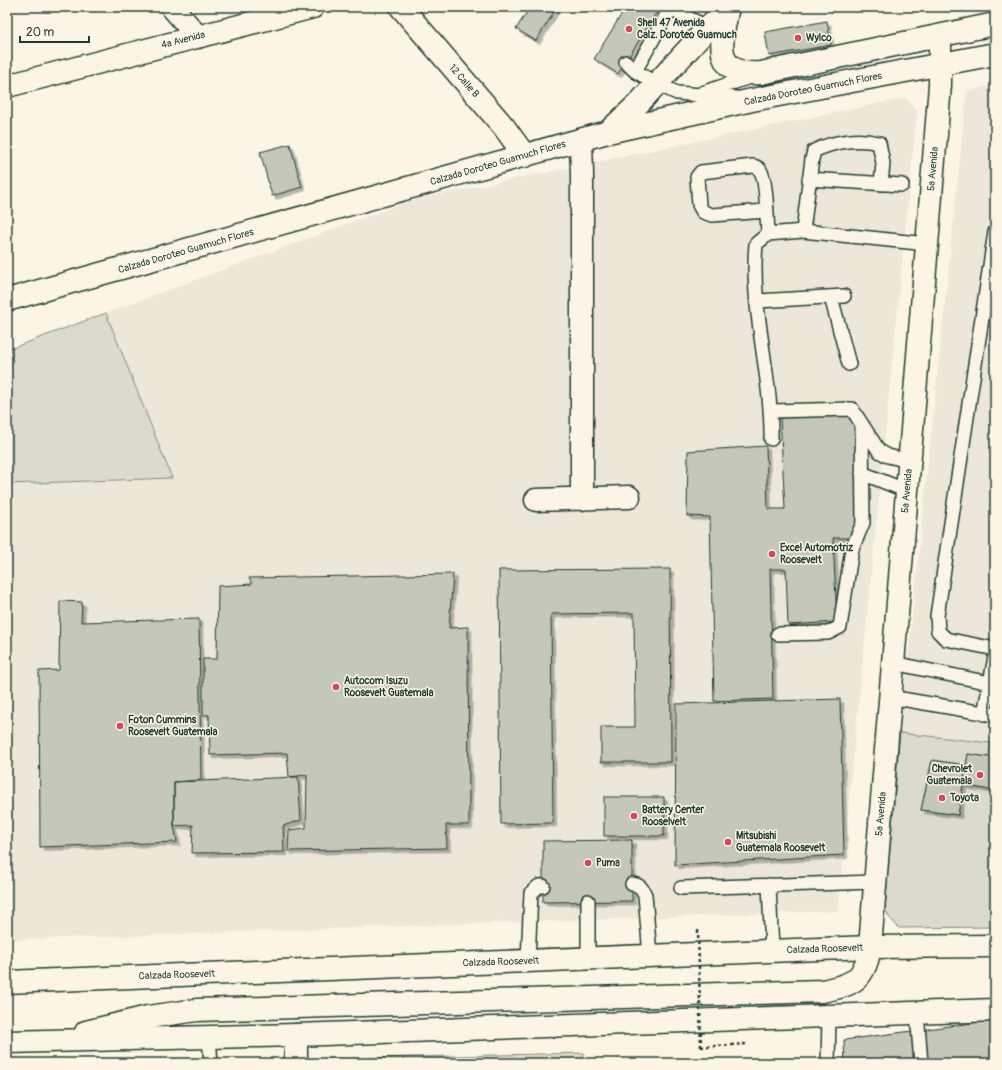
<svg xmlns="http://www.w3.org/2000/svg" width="1002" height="1070" font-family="Pangolin,sans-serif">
  <defs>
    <filter id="shadow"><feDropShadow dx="3.5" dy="3.5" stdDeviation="0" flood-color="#0004"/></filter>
  </defs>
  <rect width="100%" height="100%" fill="#fcf5e5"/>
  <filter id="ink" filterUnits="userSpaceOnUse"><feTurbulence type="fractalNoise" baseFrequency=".025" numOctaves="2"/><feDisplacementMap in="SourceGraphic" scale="8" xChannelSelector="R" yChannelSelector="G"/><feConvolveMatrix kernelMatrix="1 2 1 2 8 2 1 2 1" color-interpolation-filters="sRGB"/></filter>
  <g filter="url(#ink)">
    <!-- built -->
    <path fill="#ece7d8" d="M995,85V927L899,928L889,917L885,909L900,733L967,91Z
      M906,98L917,111L838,911L7,940V484L172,478L106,313L412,200Z"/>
    <!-- green -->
    <path fill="#dcdacc" stroke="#7e8c80" d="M106,313L172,478L7,484V350Z
      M900,733L991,743L988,757L968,754L966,765L932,760L921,810L958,815L963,785L995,791V927L899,928L889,917L885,909Z
      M584,1053V1063H326V1059Z"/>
    <!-- building -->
    <path fill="#c5c7b9" stroke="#1f3d34" filter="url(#shadow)" d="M530,7H557L536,41L516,29Z
      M626,7H653L658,10L618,74L594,59Z
      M827,21L831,45L769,56L765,32Z
      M290,144L302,187L272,196L260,152Z
      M853,413L861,538H833L837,622L788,625L786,569H770L773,699L714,701L710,517L687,516L688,451L766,446L768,509H785L780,418Z
      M670,569L671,762H601V727H635L634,613L551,614L553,823L501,824L499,570Z
      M453,574L449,628L468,627L469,825H446L447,848L288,851L289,830L306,828L307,775L289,777L287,753L210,755L209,715H203V659H217L218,586L252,584L249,578Z
      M60,601L82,602L81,622L199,619L201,780L174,782V826L177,842L40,847L39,671L59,670Z
      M840,699L844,855L675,865L676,704Z
      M968,754L995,758V791L963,785Z
      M932,760L966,765L958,815L921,810Z
      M298,777L301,820L283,826L284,852L192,853L193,825L174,826V782Z
      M604,797H664V836H604Z
      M632,840V901L543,902V841Z
      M995,1020V1063H845L844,1040Z"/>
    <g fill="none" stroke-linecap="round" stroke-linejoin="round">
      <!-- lane casing -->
      <g stroke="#1f3d34" stroke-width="16">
        <path id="lane" d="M666,7L709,28
          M626,62L635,71L670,9
          M635,71L657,84L677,93L736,98
          M702,93L753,76
          M809,179L902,185
          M766,211L712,215L703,212L699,205L697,177L701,172L753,166C754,166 759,168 759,169C767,176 767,222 768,234
          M803,231L812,159L814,151C834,141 858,138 879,143L883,163L881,184
          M995,232L937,616L938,631L946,639L995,649
          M831,297L849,364
          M758,301L844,296
          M771,411L852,409L879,451L888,456L909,461
          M771,439C772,374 750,309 756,244L768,234L803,231L927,244
          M862,473L907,491
          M778,634L828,633L840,627L852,549L863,523L862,425
          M893,663L990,683
          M890,697L995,715
          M984,714L995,657
          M632,884C640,885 642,888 645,895L650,956
          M769,885L772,951
          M681,888L875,882
          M588,901V958
          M528,961L531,893L539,886H543
          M917,1013L921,1063
          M209,1037L211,1063
          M828,1063L829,1016"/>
      </g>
      <!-- street casing -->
      <g stroke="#1f3d34" stroke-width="25">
        <path id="street" d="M172,7L198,37
          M401,7L504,127L525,156
          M7,86L313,7
          M581,140L582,175V499
          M536,500L629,497
          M296,1035V1063"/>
      </g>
      <!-- secondary casing -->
      <g stroke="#1f3d34" stroke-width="25">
        <path id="secondary" d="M728,7C721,42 711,76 761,73L995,24
          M609,131L640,102L727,7
          M7,300L608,132L752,100L995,54
          M870,947L940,85V36"/>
      </g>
      <!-- highway casing -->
      <g stroke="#1f3d34" stroke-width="25">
        <path id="highway" d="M7,982L870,947L995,946
          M86,1032L148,1017L197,1010L822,991C853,985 865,980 870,947
          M7,1042L296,1035L995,1010"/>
      </g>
      <!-- path -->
      <path stroke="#1f3d34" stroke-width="2.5" stroke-dasharray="3 3" stroke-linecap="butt" d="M701,1047L746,1044L745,1042"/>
      <!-- lane -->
      <use href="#lane" stroke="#fcf5e5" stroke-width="13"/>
      <!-- street -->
      <use href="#street" stroke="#fcf5e5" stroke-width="22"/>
      <!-- secondary -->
      <use href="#secondary" stroke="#fcf5e5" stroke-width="22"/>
      <!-- highway -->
      <use href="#highway" stroke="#fcf5e5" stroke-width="22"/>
      <!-- path-bridge -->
      <path stroke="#1f3d34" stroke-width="2.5" stroke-dasharray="3 3" stroke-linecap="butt" d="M698,930L701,1047"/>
    </g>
  </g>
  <!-- markers -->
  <g fill="#d1495b" stroke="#fcf5e5" stroke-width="1.5">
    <circle cx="629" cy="29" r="4"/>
    <circle cx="798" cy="38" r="4"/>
    <circle cx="772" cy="554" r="4"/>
    <circle cx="336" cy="687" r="4"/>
    <circle cx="120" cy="726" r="4"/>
    <circle cx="980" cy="775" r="4"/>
    <circle cx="942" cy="798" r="4"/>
    <circle cx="634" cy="816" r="4"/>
    <circle cx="728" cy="842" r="4"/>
    <circle cx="588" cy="863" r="4"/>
  </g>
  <g text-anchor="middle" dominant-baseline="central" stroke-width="3" stroke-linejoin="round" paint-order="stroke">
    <!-- poi labels -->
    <g font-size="10" font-weight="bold" fill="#1f3d34" stroke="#fcf5e5" text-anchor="start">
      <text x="637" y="23">Shell 47 Avenida<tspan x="637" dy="12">Calz. Doroteo Guamuch</tspan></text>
      <text x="806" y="38">Wylco</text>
      <text x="780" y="548">Excel Automotriz<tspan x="780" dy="12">Roosevelt</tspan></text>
      <text x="344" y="681">Autocom Isuzu<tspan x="344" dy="12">Roosevelt Guatemala</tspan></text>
      <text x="128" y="720">Foton Cummins<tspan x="128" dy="12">Roosevelt Guatemala</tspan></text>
      <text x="972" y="769" text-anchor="end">Chevrolet<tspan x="972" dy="12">Guatemala</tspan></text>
      <text x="950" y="798">Toyota</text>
      <text x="642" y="810">Battery Center<tspan x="642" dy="12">Rooselvelt</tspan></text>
      <text x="736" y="836">Mitsubishi<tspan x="736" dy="12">Guatemala Roosevelt</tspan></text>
      <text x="596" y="863">Puma</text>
    </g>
    <!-- street labels -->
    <g font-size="10" fill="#1f3d34" stroke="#fcf5e5">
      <text transform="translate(183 40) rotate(-14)">4a Avenida</text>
      <text transform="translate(464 81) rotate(49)">12 Calle B</text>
      <text transform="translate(813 89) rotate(-11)">Calzada Doroteo Guamuch Flores</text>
      <text transform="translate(498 163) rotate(-16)">Calzada Doroteo Guamuch Flores</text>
      <text transform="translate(933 169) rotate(-85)">5a Avenida</text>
      <text transform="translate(186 251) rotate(-16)">Calzada Doroteo Guamuch Flores</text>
      <text transform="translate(907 491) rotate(-85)">5a Avenida</text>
      <text transform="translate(881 814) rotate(-85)">5a Avenida</text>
      <text transform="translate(825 949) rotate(-2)">Calzada Roosevelt</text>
      <text transform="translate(501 962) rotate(-2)">Calzada Roosevelt</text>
      <text transform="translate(177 975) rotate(-2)">Calzada Roosevelt</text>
    </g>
  </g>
  <!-- margin -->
  <rect width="1002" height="1070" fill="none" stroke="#fcf5e5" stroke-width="24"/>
  <rect x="12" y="12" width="978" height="1046" fill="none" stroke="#1f3d34" stroke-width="1.5" filter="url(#ink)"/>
  <!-- scale -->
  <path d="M20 36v6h69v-6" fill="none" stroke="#1f3d34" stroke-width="2"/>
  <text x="26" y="36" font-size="12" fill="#1f3d34" stroke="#fcf5e5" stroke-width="3" paint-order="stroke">20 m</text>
</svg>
